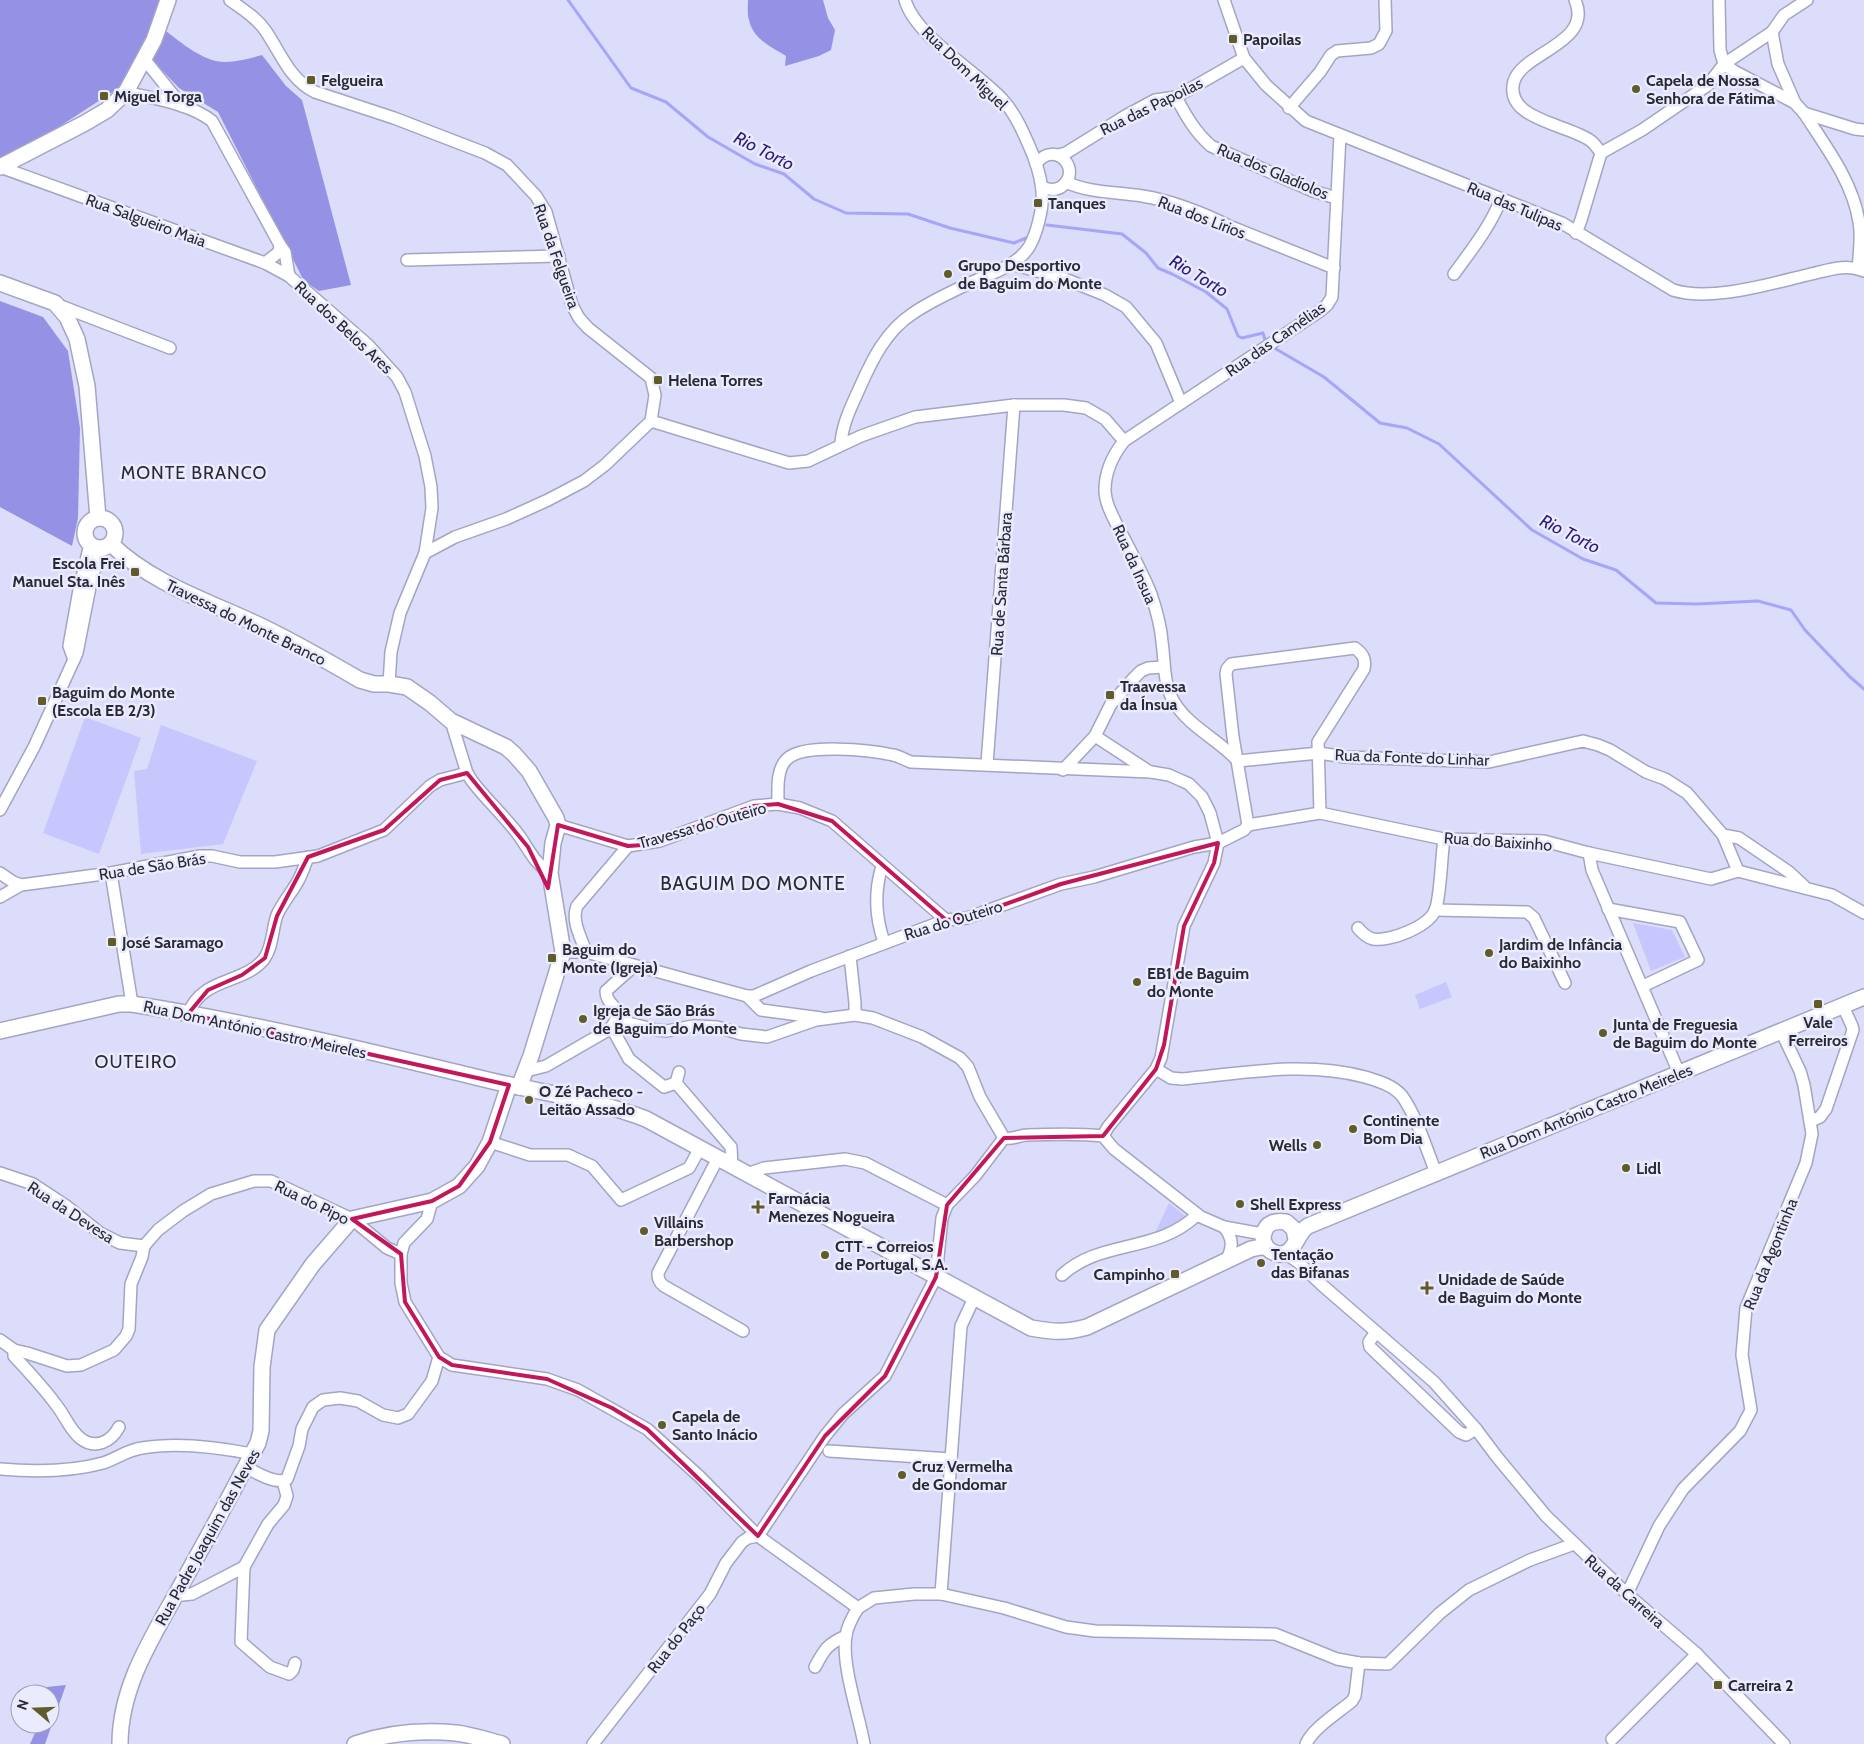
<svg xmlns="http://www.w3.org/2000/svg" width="1864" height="1744" font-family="Cabin,sans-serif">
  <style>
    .green { fill: #c7c7fe }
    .forest { fill: #9592e5 }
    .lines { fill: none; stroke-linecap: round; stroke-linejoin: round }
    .stream { stroke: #a7a5f9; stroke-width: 3 }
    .street-casing { stroke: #a4a5c2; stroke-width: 14 }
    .secondary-casing { stroke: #a4a5c2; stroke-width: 18 }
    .street { stroke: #fff; stroke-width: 11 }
    .secondary { stroke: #fff; stroke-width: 15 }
    .marked { fill: none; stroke: #c2185b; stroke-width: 4; stroke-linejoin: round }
    .poi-dot { fill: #605c29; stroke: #eaebfe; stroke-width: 2 }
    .labels { text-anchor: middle; stroke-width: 5; stroke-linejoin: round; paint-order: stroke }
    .poi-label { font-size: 16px; font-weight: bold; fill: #2a2a35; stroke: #eaebfe; text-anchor: start }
    .street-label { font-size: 16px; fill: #2a2a35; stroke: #eaebfe }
    .water-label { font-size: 18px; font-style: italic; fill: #301a7a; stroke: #eaebfe }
    .neighbourhood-label { font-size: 18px; letter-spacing: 1px; fill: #2a2a35; stroke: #eaebfe }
    .quarter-label { font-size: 19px; letter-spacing: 1px; fill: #2a2a35; stroke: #eaebfe }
  </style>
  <rect width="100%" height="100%" fill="#dcdcfb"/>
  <!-- green -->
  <g class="green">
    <path d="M85,717L141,738L99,854L43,833Z"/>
    <path d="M161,725L257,761L223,844L141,854L134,771L147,769Z"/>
    <path d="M1633,923L1672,930L1685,957L1651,971Z"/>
    <path d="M1446,982L1452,997L1420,1009L1415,995Z"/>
    <path d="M1169,1203L1189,1219L1154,1235Z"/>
  </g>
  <!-- forest -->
  <g class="forest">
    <path d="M0,0H161L159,26C176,38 195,56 216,61C230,64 248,59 262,55L286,86L302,100L351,285L319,291L304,281L218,112L179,88L159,67L138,61L125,84L0,165Z"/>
    <path d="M748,0H823L828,18L835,30L831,50L819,56L785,66L786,56C771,47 753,39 749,20C747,14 748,6 748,0Z"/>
    <path d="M0,301L43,317L68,351L80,428L78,518L72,546L0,507Z"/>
    <path d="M66,1685L45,1744H30L39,1724H50V1694H45L47,1687Z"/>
  </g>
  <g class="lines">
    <!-- stream -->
    <g class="stream">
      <path d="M568,0L631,88L666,102L708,137L755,164L784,174L814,199L846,213L908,214L950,228L1014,243L1026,238"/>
      <path d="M1047,225L1122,234L1146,253L1158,268L1172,274L1206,292L1227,309L1238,336L1242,338L1263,333L1265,340"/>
      <path d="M1276,349L1324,377L1380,423L1407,428L1439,444L1532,530L1583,559L1616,570L1656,603L1697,604L1758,601L1791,610L1805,630L1849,676L1864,689"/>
    </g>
    <!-- street casing -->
    <g class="street-casing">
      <g id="street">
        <path d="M230,0C242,9 256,17 265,30C281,53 289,79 315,92L394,118L485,153L507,165L536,196L546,212L572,305L579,318L588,328L651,378L655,395L651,421L605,465L584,481L548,500L506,519L455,537L425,553L400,613L391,652L389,684"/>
        <path d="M1224,0L1244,58L1266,85L1306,121L1562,223L1673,290C1711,302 1769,284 1807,275C1826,271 1845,263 1864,271"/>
        <path d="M1575,0C1594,43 1523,52 1514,81C1503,120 1569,124 1591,141C1595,144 1598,149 1601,153"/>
        <path d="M1719,0L1720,50L1724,64L1734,71L1795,103L1804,113L1855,129L1864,130"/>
        <path d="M1772,32L1778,64L1795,103"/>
        <path d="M145,60L182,106"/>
        <path d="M126,92C154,99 189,103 212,121L280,245L279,252L265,263"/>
        <path d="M1176,97C1186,116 1195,132 1211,146L1313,191L1336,198"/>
        <path d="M1289,108L1320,72L1331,55L1337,51L1371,48L1379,44L1386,31L1385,0"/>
        <path d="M1804,113C1826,147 1853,182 1859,222C1862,237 1859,254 1858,269"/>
        <path d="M1058,155L1066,153L1127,115L1155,100L1176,97L1244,58"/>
        <path d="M1036,164C1055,138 1084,171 1061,187C1055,191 1049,190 1042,187"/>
        <path d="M0,167L265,263L289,276L368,345L397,377L405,392L425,456L431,487L432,508L425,553"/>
        <path d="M1066,182C1089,193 1117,192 1142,196C1169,200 1204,213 1229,226L1334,268"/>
        <path d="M1576,233L1581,220L1601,153L1642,130L1708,85L1724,64L1772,32L1784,15L1807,0"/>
        <path d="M280,245L285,252L289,276"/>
        <path d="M407,260L559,256"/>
        <path d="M1011,264L1060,277L1105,295L1126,307L1156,343L1181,403"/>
        <path d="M1454,274C1472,249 1490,227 1501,199"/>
        <path d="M58,305L170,348"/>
        <path d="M651,421L789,463L808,461L861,436L915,417L1014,405H1064L1086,408L1105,419L1124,441"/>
        <path d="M841,444C842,424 852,405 860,387C872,360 886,331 912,314C929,302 949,293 968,284C989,274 1016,267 1029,247C1035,237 1039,222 1041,211C1045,192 1040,173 1033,155C1025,136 1016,114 1002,99C976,71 915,36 905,0"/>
        <path d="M74,660L69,646L79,590L90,544"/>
        <path d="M451,721L467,773L472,781C485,798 500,812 513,828C528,845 531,861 550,873"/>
        <path d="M1095,736L1150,772"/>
        <path d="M1238,761C1218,739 1189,727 1174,702C1163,684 1165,662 1162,642C1161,626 1156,609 1151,594C1142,572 1130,550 1119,529C1113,517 1105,503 1105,490C1105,471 1113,455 1124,441L1320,311L1327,305L1332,297L1340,135"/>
        <path d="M1238,761L1319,753L1345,757L1489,762L1583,741L1598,745L1610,750L1646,772L1665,779L1687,793L1723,835L1738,871"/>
        <path d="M987,764L1014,405"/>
        <path d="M1063,770L1095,736L1111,704L1134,678L1141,671L1148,668L1163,667"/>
        <path d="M778,804C778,790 776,769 787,759C804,743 870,750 893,755C899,756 905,760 911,762L1151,772L1169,775L1180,780L1189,784L1202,797L1210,813L1218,843L1214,863L1184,926L1161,1058L1156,1069L1108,1127L1103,1136"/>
        <path d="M0,810L34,747L77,653L91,582L101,548"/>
        <path d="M558,825L628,846L660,841L754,806L778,804L800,808L832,821L946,920"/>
        <path d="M1248,825L1233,737L1226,674L1227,669L1231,664L1355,648C1363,654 1366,659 1364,669L1318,742L1320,813"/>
        <path d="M1723,835L1739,838L1789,872L1804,886"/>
        <path d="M1589,853L1592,870L1679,1073"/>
        <path d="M882,866C874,892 875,916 884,942"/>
        <path d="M0,873L13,882L21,885L111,873L200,856H212L240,862H275L318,856L384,830L430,786L440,780L467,773"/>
        <path d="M111,873L132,1004"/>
        <path d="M0,897L21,885"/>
        <path d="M1608,909L1680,922L1698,960L1643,986"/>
        <path d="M1435,910L1527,912L1534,918L1565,983"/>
        <path d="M1358,928C1362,933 1366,937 1373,939C1390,942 1431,926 1436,908C1441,889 1441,860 1444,839"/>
        <path d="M563,952H586L747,996H754L811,971L946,920L967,918L1061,884L1094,877L1194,847L1218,843L1244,830L1248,825L1320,813L1444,839L1544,841L1589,853L1711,879L1738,871L1832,895L1864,913"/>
        <path d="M586,952C581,937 571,921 577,906L628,846"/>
        <path d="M850,956L855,1003V1015"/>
        <path d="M747,996L761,1010L821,1018"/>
        <path d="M188,1014C203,976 243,985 264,959C273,947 272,929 277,915C283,902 293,891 299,879C303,872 305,864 308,857"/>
        <path d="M617,1020L656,1030L667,1031L693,1026L717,1027L741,1034L767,1037L816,1020L855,1015L873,1018L922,1037L960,1058L968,1067L980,1097L1004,1138C1013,1140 1019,1135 1027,1135C1052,1134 1078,1133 1103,1136L1114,1149L1201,1217L1224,1227L1257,1233L1264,1232"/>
        <path d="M610,1029L613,1030L629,1059L664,1087L676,1083"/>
        <path d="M1156,1069L1171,1078L1182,1079C1243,1073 1305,1061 1365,1077C1378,1081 1393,1085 1402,1096C1416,1115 1427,1150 1436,1173"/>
        <path d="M526,1071L546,1066L610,1029C628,1005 606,1009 606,991L634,966"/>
        <path d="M679,1072L676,1083L731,1147L732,1166"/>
        <path d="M1811,1121L1820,1117L1826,1109L1853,1030L1852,1026L1843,1006"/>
        <path d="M490,1142L530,1155H568L592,1166L621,1200L689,1168L700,1148"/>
        <path d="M718,1158L658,1273C658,1279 659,1282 664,1286L743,1331"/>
        <path d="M0,1173L33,1184L65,1205L100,1233L120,1243L144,1246"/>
        <path d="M747,1174L764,1168L845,1159L865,1163L947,1205"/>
        <path d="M432,1201L427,1219L404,1243L401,1254V1283L405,1302L439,1357L452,1365L547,1379L578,1390L647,1429L700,1477L758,1536L858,1608L874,1598L914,1594H941L1004,1608L1066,1627L1095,1631L1275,1634L1337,1659L1359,1663L1388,1664L1440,1613L1469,1590L1530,1560L1574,1544"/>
        <path d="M1224,1227C1234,1239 1233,1249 1225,1262"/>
        <path d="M144,1246L158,1230L183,1211L211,1194L254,1181H271L352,1219L387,1248L401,1254"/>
        <path d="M1280,1254L1289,1256L1298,1262L1322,1285L1434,1382L1476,1429L1497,1457L1546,1516L1627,1594L1697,1654L1784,1744"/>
        <path d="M1062,1275C1101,1239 1156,1254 1197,1215"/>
        <path d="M1376,1332L1369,1342L1370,1347L1459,1432L1466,1435L1476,1429"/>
        <path d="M0,1340L14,1350L27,1353L67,1366L81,1365L114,1350L126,1336L129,1329L131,1284L142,1257L144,1246"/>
        <path d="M14,1350V1356C29,1372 44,1388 57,1406C65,1416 70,1430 80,1438C95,1450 111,1442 119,1427"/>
        <path d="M829,1451L951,1459"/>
        <path d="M246,1467C256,1473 276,1485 287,1479L299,1446L302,1429L313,1407L323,1400L340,1398L358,1401L383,1415L398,1418L408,1414L432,1381L439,1357"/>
        <path d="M0,1469C34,1472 70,1472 103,1463C116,1459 127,1450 142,1448C177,1442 217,1447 252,1454"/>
        <path d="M244,1567L241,1642L270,1667L289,1674L293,1670L295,1663"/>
        <path d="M177,1594L182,1595L192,1594L244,1567L268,1524L284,1505L287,1496L283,1481"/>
        <path d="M941,1594L961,1326L974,1298"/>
        <path d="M1627,1594L1659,1526L1683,1489L1740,1431L1751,1410L1742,1355L1746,1308L1806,1163L1812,1134L1804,1085L1800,1071L1781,1031"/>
        <path d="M858,1608C853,1616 847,1626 846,1636C841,1664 859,1715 864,1744"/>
        <path d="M815,1667C824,1650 827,1644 846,1636"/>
        <path d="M1612,1739L1697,1654"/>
        <path d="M593,1744L710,1594L726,1563L742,1542L748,1538L758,1536L825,1436L843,1414L885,1376L936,1277L942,1218L947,1205L975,1176L1004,1138"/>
        <path d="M1306,1744C1313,1728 1338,1713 1352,1701L1355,1696L1359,1663"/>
      </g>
    </g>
    <!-- secondary casing -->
    <g class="secondary-casing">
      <g id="secondary">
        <path d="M0,167L85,123L107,110L126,92L154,40L168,0"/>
        <path d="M0,283L55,303L67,317L77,339L87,386L98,518"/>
        <circle cx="100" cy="533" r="15"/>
        <path d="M111,544C153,585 214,603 265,628C298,644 329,662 360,680L374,684H389L407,687L430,703L451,721L506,747L514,754L529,771L556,818L558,825L553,843L550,873L563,952L531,1056L519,1087"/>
        <path d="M0,1031L119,1004H132C253,1023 373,1052 492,1081C544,1093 597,1100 646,1119L1031,1328C1053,1332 1065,1333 1087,1327L1251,1249L1261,1247H1266"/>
        <path d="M1296,1240L1294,1229L1286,1222C1276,1220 1266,1223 1264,1233C1262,1238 1264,1244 1267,1248C1270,1251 1274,1253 1278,1254C1295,1256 1296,1233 1308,1226L1864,997"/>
        <path d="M120,1744C120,1683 156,1632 184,1580C209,1535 234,1489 258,1443L261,1431L262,1367L267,1330L313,1264L352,1219L432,1201L459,1186L477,1166L490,1142L509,1085"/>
        <path d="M355,1744C387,1733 423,1730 456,1733C472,1735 487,1740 502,1744"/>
      </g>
    </g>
    <!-- street -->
    <use href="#street" class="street"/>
    <!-- secondary -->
    <use href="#secondary" class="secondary"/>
  </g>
  <!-- marked area -->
  <path class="marked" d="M467,773L528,847L548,888L558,825L628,846L643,845L754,806L778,804L832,821L946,920L967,918L1061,884L1218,843L1214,863L1184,926L1164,1045L1156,1069L1103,1136L1004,1138L947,1205L936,1277L885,1376L825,1436L758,1536L647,1429L612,1408L547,1379L452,1365L439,1357L405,1302L401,1254L352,1219L432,1201L459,1186L490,1142L509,1085L188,1014L208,990L242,975L265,958L277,916L308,857L384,830L440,780Z"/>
  <!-- markers -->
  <g class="poi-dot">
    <rect x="1228" y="34" width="10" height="10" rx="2.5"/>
    <rect x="306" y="75" width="10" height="10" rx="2.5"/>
    <circle cx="1636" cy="89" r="5"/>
    <rect x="99" y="91" width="10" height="10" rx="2.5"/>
    <rect x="1033" y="198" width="10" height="10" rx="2.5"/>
    <circle cx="948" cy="274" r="5"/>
    <rect x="653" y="375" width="10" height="10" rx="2.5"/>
    <rect x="130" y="567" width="10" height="10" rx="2.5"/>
    <rect x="1105" y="690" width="10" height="10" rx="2.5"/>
    <rect x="37" y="696" width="10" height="10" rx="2.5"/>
    <rect x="107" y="937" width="10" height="10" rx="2.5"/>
    <circle cx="1489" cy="953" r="5"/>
    <rect x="547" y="953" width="10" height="10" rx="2.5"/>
    <circle cx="1137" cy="982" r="5"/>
    <rect x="1813" y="999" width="10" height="10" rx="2.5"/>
    <circle cx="583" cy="1019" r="5"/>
    <circle cx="1603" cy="1033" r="5"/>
    <circle cx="529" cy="1100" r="5"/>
    <circle cx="1353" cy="1129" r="5"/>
    <circle cx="1317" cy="1145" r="5"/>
    <circle cx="1626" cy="1168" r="5"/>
    <circle cx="1240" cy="1204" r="5"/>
    <path d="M755.5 1199.5h5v5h5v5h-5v5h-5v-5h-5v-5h5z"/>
    <circle cx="644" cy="1231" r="5"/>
    <circle cx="825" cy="1255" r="5"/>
    <circle cx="1261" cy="1263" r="5"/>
    <rect x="1170" y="1269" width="10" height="10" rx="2.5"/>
    <path d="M1424.5 1280.5h5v5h5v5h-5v5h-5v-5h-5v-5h5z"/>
    <circle cx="662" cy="1425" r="5"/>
    <circle cx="902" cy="1475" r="5"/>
    <rect x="1713" y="1680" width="10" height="10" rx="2.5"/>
  </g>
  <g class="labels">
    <!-- poi labels -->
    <g class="poi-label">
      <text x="1243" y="45">Papoilas</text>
      <text x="321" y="86">Felgueira</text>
      <text x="1646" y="86">Capela de Nossa<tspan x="1646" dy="18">Senhora de Fátima</tspan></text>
      <text x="114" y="102">Miguel Torga</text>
      <text x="1048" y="209">Tanques</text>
      <text x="958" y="271">Grupo Desportivo<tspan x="958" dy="18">de Baguim do Monte</tspan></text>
      <text x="668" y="386">Helena Torres</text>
      <text x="125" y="569" text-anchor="end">Escola Frei<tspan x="125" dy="18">Manuel Sta. Inês</tspan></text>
      <text x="1120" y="692">Traavessa<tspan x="1120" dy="18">da Ínsua</tspan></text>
      <text x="52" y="698">Baguim do Monte<tspan x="52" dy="18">(Escola EB 2/3)</tspan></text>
      <text x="122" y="948">José Saramago</text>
      <text x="1499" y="950">Jardim de Infância<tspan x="1499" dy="18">do Baixinho</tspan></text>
      <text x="562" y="955">Baguim do<tspan x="562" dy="18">Monte (Igreja)</tspan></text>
      <text x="1147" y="979">EB1 de Baguim<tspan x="1147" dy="18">do Monte</tspan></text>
      <text x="593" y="1016">Igreja de São Brás<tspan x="593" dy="18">de Baguim do Monte</tspan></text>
      <text x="1818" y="1028" text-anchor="middle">Vale<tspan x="1818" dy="18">Ferreiros</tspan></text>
      <text x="1613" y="1030">Junta de Freguesia<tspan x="1613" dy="18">de Baguim do Monte</tspan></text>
      <text x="539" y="1097">O Zé Pacheco -<tspan x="539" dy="18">Leitão Assado</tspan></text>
      <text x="1363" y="1126">Continente<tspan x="1363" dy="18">Bom Dia</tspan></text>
      <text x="1307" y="1151" text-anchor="end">Wells</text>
      <text x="1636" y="1174">Lidl</text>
      <text x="768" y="1204">Farmácia<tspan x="768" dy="18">Menezes Nogueira</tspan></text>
      <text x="1250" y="1210">Shell Express</text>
      <text x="654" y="1228">Villains<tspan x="654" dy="18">Barbershop</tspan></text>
      <text x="835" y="1252">CTT - Correios<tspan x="835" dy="18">de Portugal, S.A.</tspan></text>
      <text x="1271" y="1260">Tentação<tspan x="1271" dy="18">das Bifanas</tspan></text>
      <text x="1165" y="1280" text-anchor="end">Campinho</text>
      <text x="1438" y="1285">Unidade de Saúde<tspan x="1438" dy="18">de Baguim do Monte</tspan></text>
      <text x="672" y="1422">Capela de<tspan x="672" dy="18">Santo Inácio</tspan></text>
      <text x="912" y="1472">Cruz Vermelha<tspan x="912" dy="18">de Gondomar</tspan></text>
      <text x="1728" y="1691">Carreira 2</text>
    </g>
    <!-- street labels -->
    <g class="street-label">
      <text transform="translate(965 68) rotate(44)" y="6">Rua Dom Miguel</text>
      <text transform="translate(1151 106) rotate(-26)" y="6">Rua das Papoilas</text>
      <text transform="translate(1273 171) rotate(23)" y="6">Rua dos Gladíolos</text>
      <text transform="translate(1515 206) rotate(23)" y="6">Rua das Tulipas</text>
      <text transform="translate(1202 217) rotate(21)" y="6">Rua dos Lírios</text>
      <text transform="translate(146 220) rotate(20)" y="6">Rua Salgueiro Maia</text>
      <text transform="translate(557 256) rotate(71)" y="6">Rua da Felgueira</text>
      <text transform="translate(344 327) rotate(43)" y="6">Rua dos Belos Ares</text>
      <text transform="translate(1275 339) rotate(-35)" y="6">Rua das Camélias</text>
      <text transform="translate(1135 564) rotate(66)" y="6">Rua da Insua</text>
      <text transform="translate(1001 584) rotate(-86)" y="6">Rua de Santa Bárbara</text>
      <text transform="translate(246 622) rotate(26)" y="6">Travessa do Monte Branco</text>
      <text transform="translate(1412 757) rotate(2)" y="6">Rua da Fonte do Linhar</text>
      <text transform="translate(702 825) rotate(-16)" y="6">Travessa do Outeiro</text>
      <text transform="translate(1498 841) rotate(4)" y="6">Rua do Baixinho</text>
      <text transform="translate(152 866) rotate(-9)" y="6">Rua de São Brás</text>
      <text transform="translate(953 920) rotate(-17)" y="6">Rua do Outeiro</text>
      <text transform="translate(255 1029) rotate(12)" y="6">Rua Dom António Castro Meireles</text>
      <text transform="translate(1586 1111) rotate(-22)" y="6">Rua Dom António Castro Meireles</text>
      <text transform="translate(312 1202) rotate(26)" y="6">Rua do Pipo</text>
      <text transform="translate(71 1212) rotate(33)" y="6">Rua da Devesa</text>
      <text transform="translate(1770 1254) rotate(-68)" y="6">Rua da Agontinha</text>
      <text transform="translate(207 1537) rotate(-61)" y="6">Rua Padre Joaquim das Neves</text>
      <text transform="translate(1625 1591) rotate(42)" y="6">Rua da Carreira</text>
      <text transform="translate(676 1638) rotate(-52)" y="6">Rua do Paço</text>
    </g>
    <!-- water labels -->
    <g class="water-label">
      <text transform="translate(764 151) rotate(27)" y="6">Rio Torto</text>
      <text transform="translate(1199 276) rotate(31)" y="6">Rio Torto</text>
      <text transform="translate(1570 534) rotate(27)" y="6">Rio Torto</text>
    </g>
    <!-- neighbourhood labels -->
    <g class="neighbourhood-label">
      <text x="194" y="479">MONTE BRANCO</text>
      <text x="136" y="1068">OUTEIRO</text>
    </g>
    <!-- quarter labels -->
    <g class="quarter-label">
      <text x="753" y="890">BAGUIM DO MONTE</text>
    </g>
  </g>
  <!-- north arrow -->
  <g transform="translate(35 1709) rotate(289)"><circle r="24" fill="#eaebfe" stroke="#9d9eae"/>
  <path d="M0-4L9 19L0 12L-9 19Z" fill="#605c29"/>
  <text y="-8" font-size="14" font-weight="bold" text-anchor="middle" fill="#2a2a35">N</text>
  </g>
</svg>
